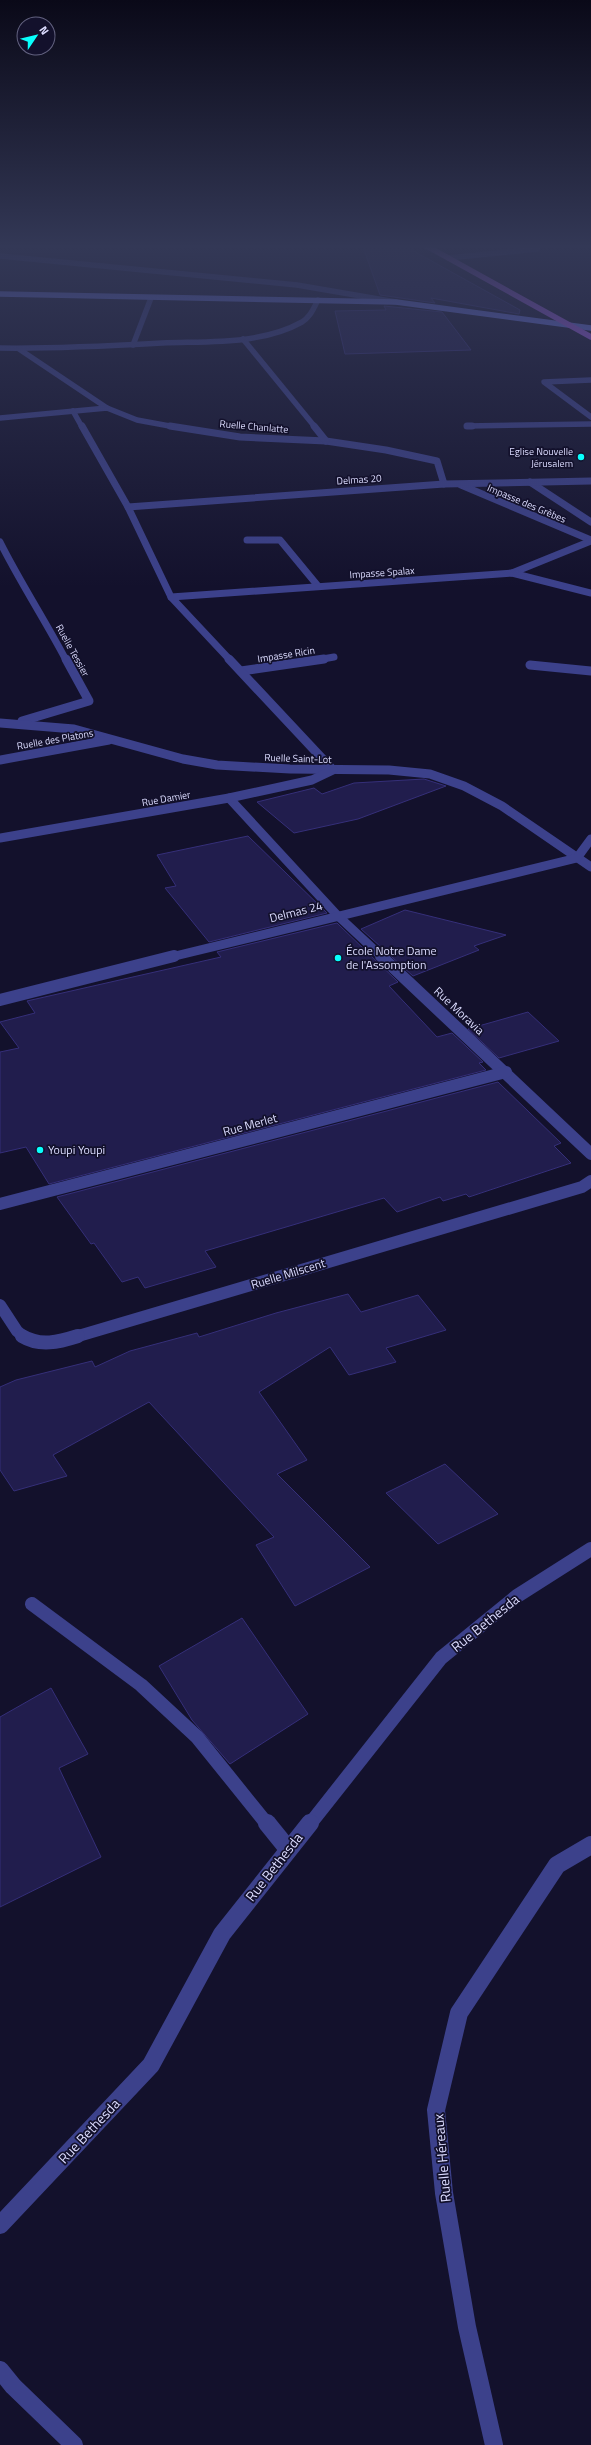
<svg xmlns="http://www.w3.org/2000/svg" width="591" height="2445" font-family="'Titillium Web',sans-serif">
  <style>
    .building { fill: #211d4d; stroke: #352f79 }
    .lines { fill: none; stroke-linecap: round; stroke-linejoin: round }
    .lane-far3 { stroke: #3c418b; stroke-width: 5.5 }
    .lane-far2 { stroke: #3c418b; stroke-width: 7 }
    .lane-far1 { stroke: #3c418b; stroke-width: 14 }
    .lane { stroke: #3c418b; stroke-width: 18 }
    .street-far5 { stroke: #3c418b; stroke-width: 5.5 }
    .street-far4 { stroke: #3c418b; stroke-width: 7 }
    .street-far3 { stroke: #3c418b; stroke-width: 9 }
    .street-far2 { stroke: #3c418b; stroke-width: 12 }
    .street-far1 { stroke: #3c418b; stroke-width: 14 }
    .street { stroke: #3c418b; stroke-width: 18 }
    .secondary { stroke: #737fff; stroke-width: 5.5 }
    .primary { stroke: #b363ff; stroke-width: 5.5 }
    .poi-dot { fill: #08fffd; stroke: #13112c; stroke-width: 1.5 }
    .labels { text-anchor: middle; stroke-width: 3.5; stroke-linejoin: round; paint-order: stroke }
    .far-street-label { font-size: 10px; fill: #dcdcff; stroke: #13112c }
    .far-poi-label { font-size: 10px; fill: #dcdcff; stroke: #13112c; text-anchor: end }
    .street-label { font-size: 12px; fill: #dcdcff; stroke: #13112c }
    .poi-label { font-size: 12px; fill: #dcdcff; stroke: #13112c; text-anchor: start }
    .near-street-label { font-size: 14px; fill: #dcdcff; stroke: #13112c }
  </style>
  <rect width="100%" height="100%" fill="#13112c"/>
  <!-- building -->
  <g class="building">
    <path d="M362,244H401L520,310L519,314L431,298L435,303L380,295Z"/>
    <path d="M384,306L442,312L471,350L345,354L335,311L386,310Z"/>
    <path d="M424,779L446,786L358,819L294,833L257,802L314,788L322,794L354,783Z"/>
    <path d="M248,836L327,913L209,942L165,888L176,886L157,855Z"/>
    <path d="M405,910L506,935L474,946L479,950L413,976L361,929Z"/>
    <path d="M337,923L398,982L389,986L437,1037L452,1033L483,1062L479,1063L486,1070L49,1184L26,1147L0,1153V1052L19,1048L0,1022L35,1013L27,1001L221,957L217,952Z"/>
    <path d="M528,1012L559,1041L499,1058L468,1029Z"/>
    <path d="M498,1082L561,1143L554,1146L571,1163L469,1197L466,1194L443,1201L440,1197L397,1212L384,1198L205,1251L216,1267L145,1288L138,1277L122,1282L94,1243L91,1244L57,1197Z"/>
    <path d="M348,1294L361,1312L418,1295L446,1330L386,1348L396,1362L349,1375L330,1347L259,1392L307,1460L277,1474L370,1567L295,1606L256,1545L274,1537L149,1402L53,1455L67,1476L14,1491L0,1470V1387L16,1380L92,1361L95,1367L130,1351L197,1333L199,1337L276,1313Z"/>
    <path d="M445,1464L498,1514L438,1544L386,1493Z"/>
    <path d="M242,1618L308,1714L230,1764L192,1720L159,1666Z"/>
    <path d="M51,1688L88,1754L59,1768L101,1857L0,1907V1717Z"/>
  </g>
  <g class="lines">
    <!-- lane-far3 -->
    <g class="lane-far3">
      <path d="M426,246L441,244"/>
      <path d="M448,258L538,249L530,244"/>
      <path d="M133,345L151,298"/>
    </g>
    <!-- lane-far2 -->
    <path class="lane-far2" d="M247,540H280L318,586"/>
    <!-- lane-far1 -->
    <path class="lane-far1" d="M32,1604L141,1685L197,1737L267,1824"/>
    <!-- lane -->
    <path class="lane" d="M267,1823L288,1849"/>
    <!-- street-far5 -->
    <g class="street-far5">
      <path d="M0,256L297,285L396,302"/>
      <path d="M243,339L315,427"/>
      <path d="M0,348C54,349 108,346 162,343C207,341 261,345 302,322C311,316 313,309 318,300"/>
      <path d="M19,349L107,408"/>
      <path d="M591,380L544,382L591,417"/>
      <path d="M73,411L82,427"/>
      <path d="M0,418L107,408L137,420L175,427"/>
      <path d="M467,426L591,424"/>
    </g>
    <!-- street-far4 -->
    <g class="street-far4">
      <path d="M82,426L128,507L171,597L230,660"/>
      <path d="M170,426L240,437L326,441L386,450L437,461L444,484"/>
      <path d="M314,426L326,441"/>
      <path d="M467,426H472"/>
      <path d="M530,482L591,522"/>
      <path d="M461,485L591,540"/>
      <path d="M128,507L444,484L591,481"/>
      <path d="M0,542C20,582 45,620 66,660"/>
      <path d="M512,573L591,541"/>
      <path d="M171,597L512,573L591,593"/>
      <path d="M317,660L334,657"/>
    </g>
    <!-- street-far3 -->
    <g class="street-far3">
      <path d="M530,665L591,671"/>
      <path d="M241,671L324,659"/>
      <path d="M22,721L89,701L66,659"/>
      <path d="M0,723L74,729L183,759L217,765L290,769L389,770L430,774L464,786L502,806L591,867"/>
      <path d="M0,760L109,740"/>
      <path d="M229,798L337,915L382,957"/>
      <path d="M0,838L229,798L312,780L333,770L229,659"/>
      <path d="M171,957L577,858L591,839"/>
    </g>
    <!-- street-far2 -->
    <g class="street-far2">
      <path d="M381,956L591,1154"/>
      <path d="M0,1000L174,956"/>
      <path d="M0,1204L506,1072"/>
      <path d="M0,1305L17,1331L24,1337"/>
      <path d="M75,1337L582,1187L591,1181"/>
    </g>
    <!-- street-far1 -->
    <g class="street-far1">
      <path d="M22,1336C40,1347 59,1342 78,1336"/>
      <path d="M310,1824L441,1658L517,1596L591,1549"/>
    </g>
    <!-- street -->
    <g class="street">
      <path d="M0,2225L151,2065L222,1934L310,1823"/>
      <path d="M0,2370L13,2386L74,2445"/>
      <path d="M494,2445L467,2327L444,2193L436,2110L459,2013L557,1865L591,1845"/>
    </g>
    <!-- secondary -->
    <path class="secondary" d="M0,294L396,302L591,328"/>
    <!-- primary -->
    <path class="primary" d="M423,244L591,337"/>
  </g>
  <!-- sky -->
  <linearGradient id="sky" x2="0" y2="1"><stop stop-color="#0a0918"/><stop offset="0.42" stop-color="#333856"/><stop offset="1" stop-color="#333856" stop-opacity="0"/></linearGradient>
  <rect width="591" height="587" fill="url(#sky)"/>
  <!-- markers -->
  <g class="poi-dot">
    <circle cx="581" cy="457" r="4"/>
    <circle cx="338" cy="958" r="4"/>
    <circle cx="40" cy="1150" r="4"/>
  </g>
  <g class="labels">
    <!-- far-street labels -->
    <g class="far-street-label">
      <text transform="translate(254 426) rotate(5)" y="4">Ruelle Chanlatte</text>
      <text transform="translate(359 479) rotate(-4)" y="4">Delmas 20</text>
      <text transform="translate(527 503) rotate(23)" y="4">Impasse des Grèbes</text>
      <text transform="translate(382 572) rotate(-4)" y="4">Impasse Spalax</text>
      <text transform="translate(73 650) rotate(61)" y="4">Ruelle Tessier</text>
      <text transform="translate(286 654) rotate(-9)" y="4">Impasse Ricin</text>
      <text transform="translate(55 739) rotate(-10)" y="4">Ruelle des Platons</text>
      <text transform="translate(298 758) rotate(2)" y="4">Ruelle Saint-Lot</text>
      <text transform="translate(166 798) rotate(-10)" y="4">Rue Damier</text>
    </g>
    <!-- far-poi labels -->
    <g class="far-poi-label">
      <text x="573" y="455">Eglise Nouvelle<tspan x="573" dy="12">Jérusalem</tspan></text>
    </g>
    <!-- street labels -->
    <g class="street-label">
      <text transform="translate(296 912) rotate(-14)" y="4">Delmas 24</text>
      <text transform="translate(459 1011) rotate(43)" y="4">Rue Moravia</text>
      <text transform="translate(250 1125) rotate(-15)" y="4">Rue Merlet</text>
      <text transform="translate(288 1274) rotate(-17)" y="4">Ruelle Milscent</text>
    </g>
    <!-- poi labels -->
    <g class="poi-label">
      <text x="346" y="955">École Notre Dame<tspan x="346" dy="14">de l'Assomption</tspan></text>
      <text x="48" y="1154">Youpi Youpi</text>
    </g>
    <!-- near-street labels -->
    <g class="near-street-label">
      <text transform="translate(485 1623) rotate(-39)" y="5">Rue Bethesda</text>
      <text transform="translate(274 1867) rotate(-52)" y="5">Rue Bethesda</text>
      <text transform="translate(89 2131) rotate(-47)" y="5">Rue Bethesda</text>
      <text transform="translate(442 2158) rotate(-95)" y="5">Ruelle Héreaux</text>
    </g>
  </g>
  <!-- north arrow -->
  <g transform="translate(36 36) rotate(55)"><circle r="19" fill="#13112c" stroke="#636280"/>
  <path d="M0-3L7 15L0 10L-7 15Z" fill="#08fffd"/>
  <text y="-6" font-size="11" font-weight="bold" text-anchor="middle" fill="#dcdcff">N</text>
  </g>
</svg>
